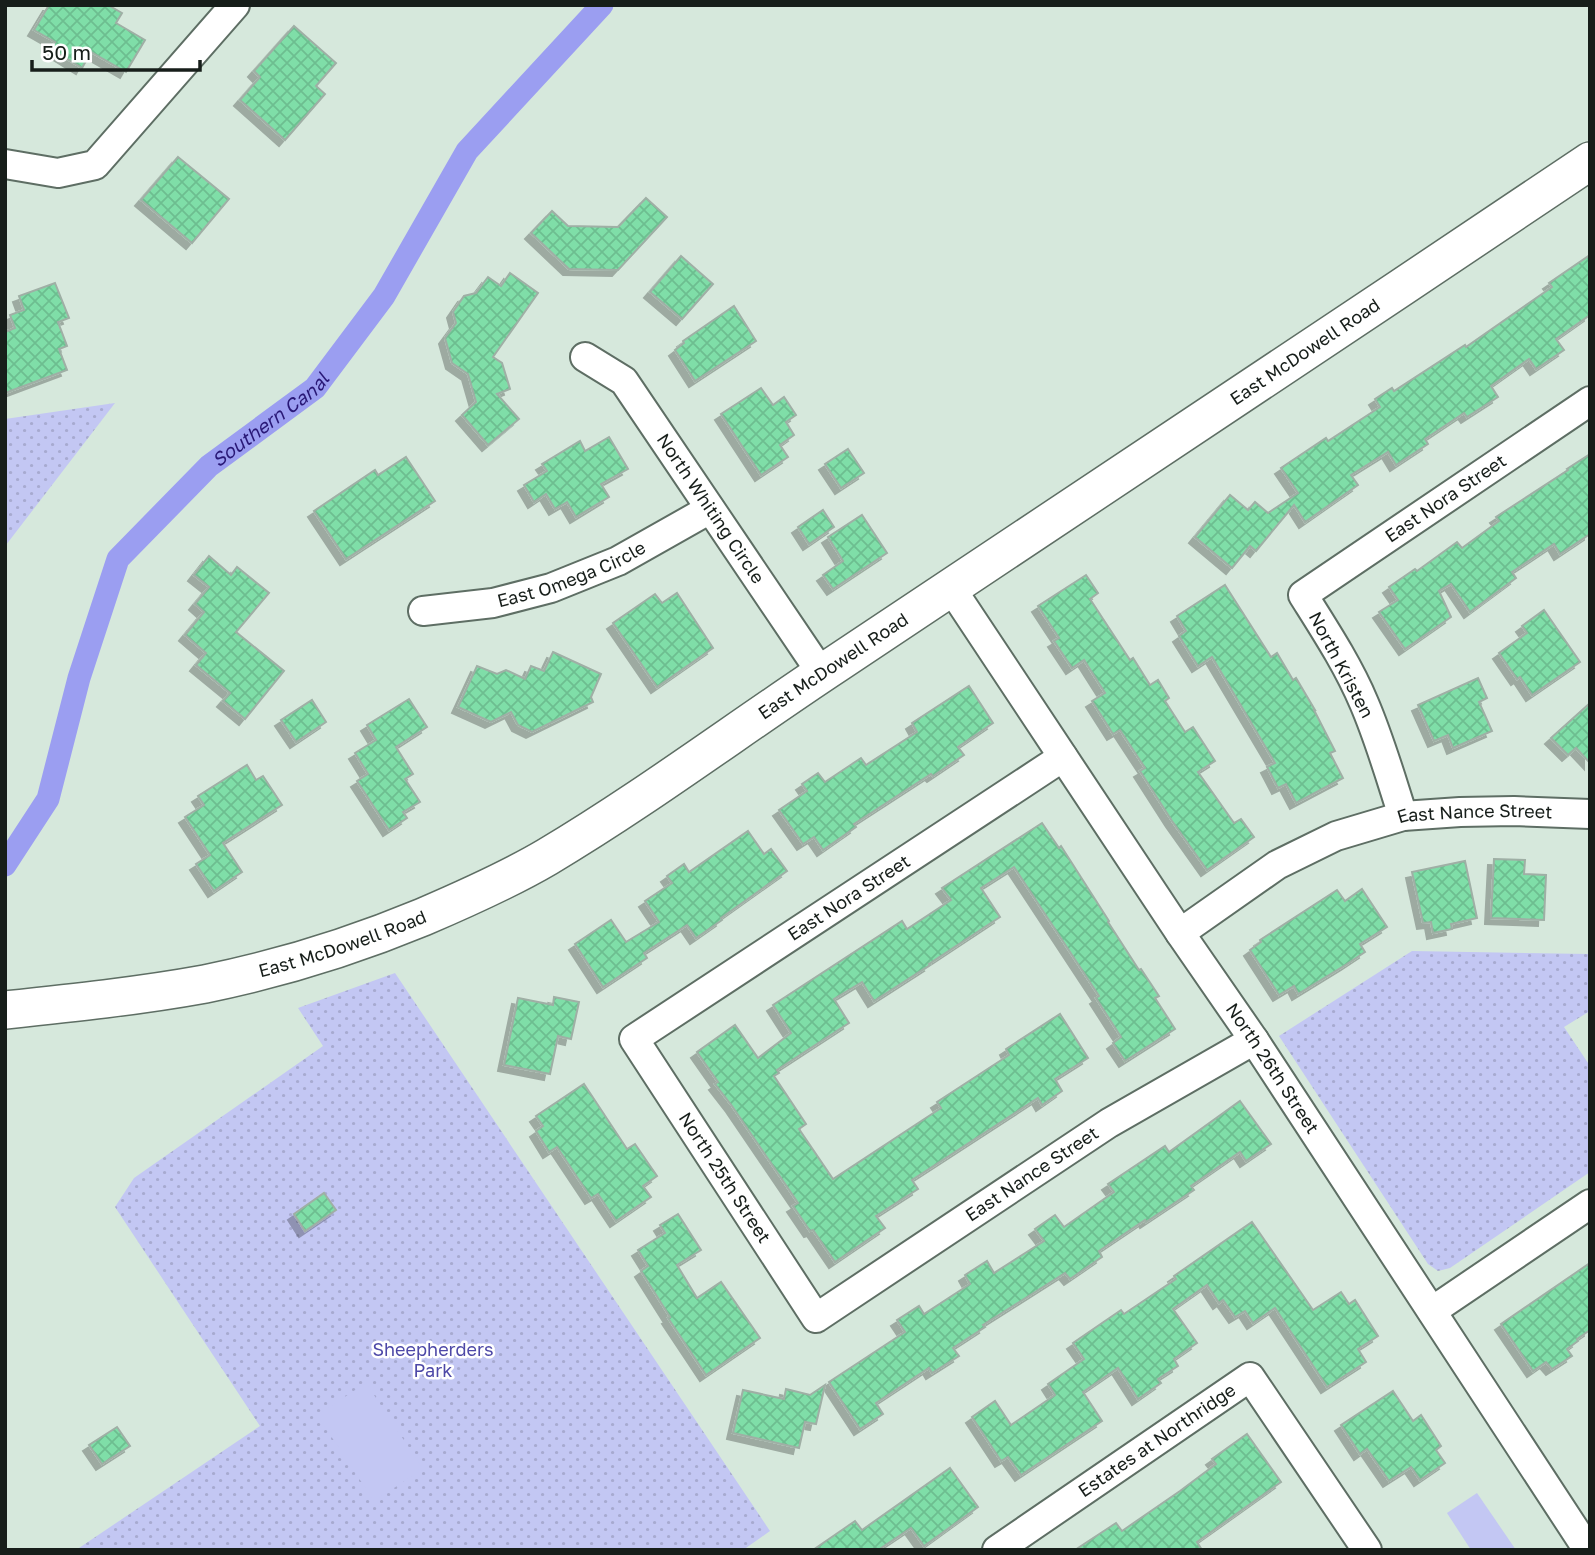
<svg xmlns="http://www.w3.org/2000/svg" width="1595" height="1555" font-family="'Golos Text',sans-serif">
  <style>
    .green { fill: url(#green-dots) }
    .pitch { fill: #c3c7f3 }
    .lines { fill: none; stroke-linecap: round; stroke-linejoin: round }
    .canal { stroke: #9b9ef1; stroke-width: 23 }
    .building { fill: url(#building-cross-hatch); stroke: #9fafa5; stroke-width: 2; filter: url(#shadow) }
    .minor-casing { stroke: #5e6e64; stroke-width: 32 }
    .major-casing { stroke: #5e6e64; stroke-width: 40 }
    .minor { stroke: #fff; stroke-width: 28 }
    .major { stroke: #fff; stroke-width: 37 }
    .labels { text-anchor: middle; stroke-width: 5; stroke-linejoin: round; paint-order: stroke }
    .street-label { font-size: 18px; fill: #171e1a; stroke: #fff }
    .park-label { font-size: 18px; fill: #4d48a7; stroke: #fff }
    .water-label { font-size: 19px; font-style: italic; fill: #291876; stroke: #fff }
  </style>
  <defs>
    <pattern id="green-dots" width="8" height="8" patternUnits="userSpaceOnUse" patternTransform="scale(1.75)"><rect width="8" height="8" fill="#c3c7f3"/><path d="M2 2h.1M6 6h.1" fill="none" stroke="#a7aad0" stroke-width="1.8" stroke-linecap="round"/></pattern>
    <pattern id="building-cross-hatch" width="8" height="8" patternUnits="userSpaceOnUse" patternTransform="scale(1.75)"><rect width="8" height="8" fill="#7fdea8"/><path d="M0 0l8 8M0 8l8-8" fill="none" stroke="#6dbe90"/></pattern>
    <filter id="shadow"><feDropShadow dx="-6" dy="6" stdDeviation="0" flood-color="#0004"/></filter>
  </defs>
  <rect width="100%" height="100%" fill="#d6e8dc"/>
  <!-- green -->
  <g class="green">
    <path d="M115,403L6,545L5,546V419Z"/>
    <path d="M1412,951L1590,954V1011L1564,1027L1590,1066V1172L1450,1268L1438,1271L1428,1264L1279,1036Z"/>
    <path d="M395,973L770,1531L743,1550H76L260,1426L115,1207L134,1178L323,1046L298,1008Z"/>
  </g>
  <!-- pitch -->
  <g class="pitch">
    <path d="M366,1383L423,1469L374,1501L317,1415Z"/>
    <path d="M1477,1493L1516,1550H1471L1447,1513Z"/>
  </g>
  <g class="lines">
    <!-- canal -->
    <path class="canal" id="s1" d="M5,865L48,799L79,678L118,559L209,466L315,388L384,296L467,151L602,5"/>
  </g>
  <!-- building -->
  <g class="building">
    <path d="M49,5H108L122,13L116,23L145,40L126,72L91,52L82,68L51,49L55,42L34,30Z"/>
    <path d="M294,26L336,63L316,86L325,94L285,140L240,100L260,77L254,71Z"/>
    <path d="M178,157L229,199L192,243L141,200Z"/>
    <path d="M646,198L667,217L618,270L569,269L531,233L552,211L568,226L618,227Z"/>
    <path d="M1590,255V315L1556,339L1564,350L1536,369L1529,359L1491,386L1498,397L1467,417L1464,413L1425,439L1428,444L1396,465L1388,452L1351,475L1358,485L1305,522L1294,505L1256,551L1250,546L1232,568L1195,537L1230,495L1248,510L1255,502L1268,513L1298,493L1281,468L1326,438L1328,441L1380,407L1375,399L1392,388L1394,391L1465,345L1466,347L1552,287L1549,283Z"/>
    <path d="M681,256L713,284L682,319L650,292Z"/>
    <path d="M510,273L538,293L493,357L502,363L510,389L497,394L519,419L488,445L462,415L476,402L468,374L452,363L445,338L456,323L453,312L464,296L476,293L488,277L501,286Z"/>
    <path d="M55,283L69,318L58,322L67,346L59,349L67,370L5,393V332L15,328L10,315L24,310L19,296Z"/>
    <path d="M734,306L756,341L695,381L675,350L684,343L683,341Z"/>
    <path d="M761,388L773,405L784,397L796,415L786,422L794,435L780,445L788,457L761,475L721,414Z"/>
    <path d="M609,437L628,469L601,484L609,497L576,517L567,502L555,509L546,494L534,502L524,485L547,471L542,464L580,441L585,451Z"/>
    <path d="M848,449L864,473L841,488L825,464Z"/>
    <path d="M1590,454V534L1560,554L1554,544L1512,572L1516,578L1470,612L1451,584L1439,591L1451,617L1405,649L1379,612L1398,600L1389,587L1415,569L1417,571L1457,542L1462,548L1499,521L1496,517L1568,470L1567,469Z"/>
    <path d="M406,457L435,501L346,559L314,511L375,470L378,475Z"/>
    <path d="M823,510L834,527L809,544L798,527Z"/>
    <path d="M862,515L887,553L833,589L823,575L843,561L828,537Z"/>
    <path d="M209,556L231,575L237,567L269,593L236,632L284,671L245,719L223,701L230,693L196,665L206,653L185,635L204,612L195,604L209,587L194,575Z"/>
    <path d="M1086,575L1098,593L1090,599L1130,660L1133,658L1150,685L1158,680L1169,698L1165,701L1185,732L1193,727L1215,761L1198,772L1234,823L1241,819L1254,837L1207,870L1172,821L1140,771L1145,768L1120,730L1113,734L1092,701L1105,693L1084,660L1072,668L1054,641L1059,638L1038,606Z"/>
    <path d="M1225,585L1271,657L1277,653L1293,680L1296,678L1315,710H1314L1335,751L1330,753L1343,778L1296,803L1286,784L1278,788L1267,767L1275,763L1212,657L1198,666L1179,636L1186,631L1177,616Z"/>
    <path d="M677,593L713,648L657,687L613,623L655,594L662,603Z"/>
    <path d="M1544,610L1580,662L1532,695L1520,677L1517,679L1499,653L1527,633L1522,626Z"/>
    <path d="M553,652L601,674L591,697L593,702L532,732L518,725L511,712L491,722L458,707L477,666L497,674L506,670L525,679L531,666L544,671Z"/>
    <path d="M1478,678L1487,698L1479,702L1492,731L1453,748L1448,735L1434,741L1418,705Z"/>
    <path d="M969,686L993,723L958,747L964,755L933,776L931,774L854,824L856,827L823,850L814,837L803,844L779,810L807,791L802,784L818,773L825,782L861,758L866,765L917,732L912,723Z"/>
    <path d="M409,699L427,727L396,747L413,774L405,779L420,802L403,812L407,818L389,830L357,781L368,774L355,753L376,740L367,725Z"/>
    <path d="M312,700L326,722L296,742L281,720Z"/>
    <path d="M1590,703V763L1576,748L1568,755L1551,738Z"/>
    <path d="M247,765L256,780L263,776L282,805L223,843L242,872L214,891L196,864L210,855L185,817L204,805L198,796Z"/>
    <path d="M1042,823L1059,848L1061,846L1109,921L1108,922L1139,970L1141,969L1159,996L1155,998L1175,1029L1125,1061L1113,1043L1121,1037L1096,998L1099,996L1014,867L981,888L1000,917L929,964L930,965L874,1001L862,982L834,999L849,1023L777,1070L779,1073L774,1076L806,1124L799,1129L833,1179L941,1108L937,1102L1009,1055L1006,1049L1060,1014L1088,1058L1055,1079L1062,1091L1042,1105L1038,1098L912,1180L918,1189L876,1216L885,1228L835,1262L813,1230L810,1231L793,1206L798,1203L732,1106L715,1084L718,1082L697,1052L735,1025L758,1058L791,1033L773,1005L902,921L907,929L951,900L942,888Z"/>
    <path d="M748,831L764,854L771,849L787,871L721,918L722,920L696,938L687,925L644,953L647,958L603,987L575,944L611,920L626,942L659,922L645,901L672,883L667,876L684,864L689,872Z"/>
    <path d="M1494,859L1525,860L1524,874L1546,875L1544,920L1491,918Z"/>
    <path d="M1465,861L1477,918L1451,924L1452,929L1433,933L1431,922L1423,923L1412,872Z"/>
    <path d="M1362,889L1387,927L1360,944L1365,952L1347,964L1298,994L1294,986L1279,995L1250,950L1261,942L1260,940L1337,890L1345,901Z"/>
    <path d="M554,997L579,1002L571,1039L558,1036L550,1074L504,1065L518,998L553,1005Z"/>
    <path d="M584,1084L627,1149L635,1144L657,1176L643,1186L651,1197L616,1221L598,1194L591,1198L557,1147L549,1152L536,1131L543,1126L536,1116Z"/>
    <path d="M1240,1101L1271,1144L1246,1161L1240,1152L1191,1186L1194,1190L1146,1222L1145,1220L1099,1251L1102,1257L1070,1279L1065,1273L983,1325L985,1327L953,1348L959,1356L932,1373L929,1368L876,1403L883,1414L860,1429L829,1382L905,1332L897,1320L919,1306L924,1314L970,1284L965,1275L987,1261L994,1273L1044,1241L1035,1229L1055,1215L1064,1227L1114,1192L1108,1184L1165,1146L1169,1152Z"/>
    <path d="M324,1193L336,1210L305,1231L294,1214Z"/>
    <path d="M678,1214L701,1250L677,1265L697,1298L721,1282L760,1338L706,1375L668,1318L670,1317L641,1271L648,1266L638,1250L665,1233L660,1225Z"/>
    <path d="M1252,1222L1313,1310L1341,1292L1349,1304L1355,1300L1378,1336L1358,1349L1366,1362L1327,1387L1275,1308L1253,1323L1245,1311L1235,1317L1223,1300L1219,1303L1207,1285L1173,1309L1197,1343L1174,1359L1178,1366L1158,1379L1161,1383L1138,1399L1118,1368L1083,1392L1102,1421L1021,1475L1008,1457L1001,1461L972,1417L995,1401L1011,1425L1055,1395L1048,1384L1084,1359L1073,1343L1121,1310L1124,1314L1176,1279L1174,1276Z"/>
    <path d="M1590,1263V1330L1577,1339L1578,1341L1567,1349L1572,1356L1552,1369L1546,1362L1533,1371L1501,1324Z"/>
    <path d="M825,1385L816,1424L805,1422L799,1448L733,1433L743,1390L784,1399L786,1389L810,1395Z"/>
    <path d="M1393,1391L1413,1421L1421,1415L1441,1446L1436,1450L1445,1463L1420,1480L1411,1467L1389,1481L1367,1449L1360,1454L1341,1425Z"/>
    <path d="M117,1427L130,1446L102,1464L89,1445Z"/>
    <path d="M1247,1434L1281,1482L1197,1542L1202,1550H1075L1116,1523L1122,1531L1180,1491L1216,1464L1212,1459Z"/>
    <path d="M950,1468L978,1507L924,1546L911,1528L878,1550H813L855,1521L862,1530Z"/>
  </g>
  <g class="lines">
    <!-- minor casing -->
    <g class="minor-casing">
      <g id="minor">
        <path d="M5,164L58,173L95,165L235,5"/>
        <path id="s2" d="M585,357L624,381L822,674"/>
        <path id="s3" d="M951,588L1180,933L1254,1040L1588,1550"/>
        <path id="s4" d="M423,611L493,603L551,588L618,561L710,509"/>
        <path id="s5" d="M1063,757L634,1039L816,1318L1109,1123L1254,1040"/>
        <path id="s6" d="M1403,816C1391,779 1380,740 1364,703C1348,665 1325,630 1303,595L1590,401"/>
        <path id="s7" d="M1180,933L1277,865L1336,836L1403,816L1460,812L1514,811L1590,814"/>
        <path d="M1432,1311L1590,1204"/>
        <path id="s8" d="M997,1550L1250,1377L1367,1550"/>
      </g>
    </g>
    <!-- major casing -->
    <g class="major-casing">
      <g id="major">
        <path id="s9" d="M5,1010C72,1003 139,996 205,984C279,969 353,946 423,917C465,899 508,880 547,857C646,798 739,728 836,664C1089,498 1339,329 1590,161"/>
      </g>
    </g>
    <!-- minor -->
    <use href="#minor" class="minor"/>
    <!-- major -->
    <use href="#major" class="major"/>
  </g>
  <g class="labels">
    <!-- street labels -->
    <g class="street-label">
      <text dy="6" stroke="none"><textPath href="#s9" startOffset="1479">East McDowell Road</textPath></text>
      <text dy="6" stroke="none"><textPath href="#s6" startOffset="416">East Nora Street</textPath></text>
      <text dy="6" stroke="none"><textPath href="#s2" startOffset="200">North Whiting Circle</textPath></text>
      <text dy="6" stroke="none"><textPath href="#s4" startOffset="154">East Omega Circle</textPath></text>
      <text transform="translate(1341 665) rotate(62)" y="6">North Kristen</text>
      <text dy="6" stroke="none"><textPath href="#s9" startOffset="912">East McDowell Road</textPath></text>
      <text dy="6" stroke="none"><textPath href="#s7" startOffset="326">East Nance Street</textPath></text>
      <text transform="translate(849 898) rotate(-33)" y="6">East Nora Street</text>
      <text dy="6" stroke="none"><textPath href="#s9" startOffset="345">East McDowell Road</textPath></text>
      <text dy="6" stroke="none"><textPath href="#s3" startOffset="578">North 26th Street</textPath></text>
      <text dy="6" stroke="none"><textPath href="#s5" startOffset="1106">East Nance Street</textPath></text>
      <text dy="6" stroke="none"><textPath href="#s5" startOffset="679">North 25th Street</textPath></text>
      <text dy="6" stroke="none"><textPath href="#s8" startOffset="194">Estates at Northridge</textPath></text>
    </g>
    <!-- park labels -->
    <g class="park-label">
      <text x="433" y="1356">Sheepherders<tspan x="433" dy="21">Park</tspan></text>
    </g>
    <!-- water labels -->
    <g class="water-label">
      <text dy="7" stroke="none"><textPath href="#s1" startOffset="536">Southern Canal</textPath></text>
    </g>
  </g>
  <!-- border -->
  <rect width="1595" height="1555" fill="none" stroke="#171e1a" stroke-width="14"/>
  <!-- scale -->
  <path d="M32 60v10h168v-10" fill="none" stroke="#171e1a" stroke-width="3.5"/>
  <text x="42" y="60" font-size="21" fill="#171e1a" stroke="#ffffff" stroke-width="5" paint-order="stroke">50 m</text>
</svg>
